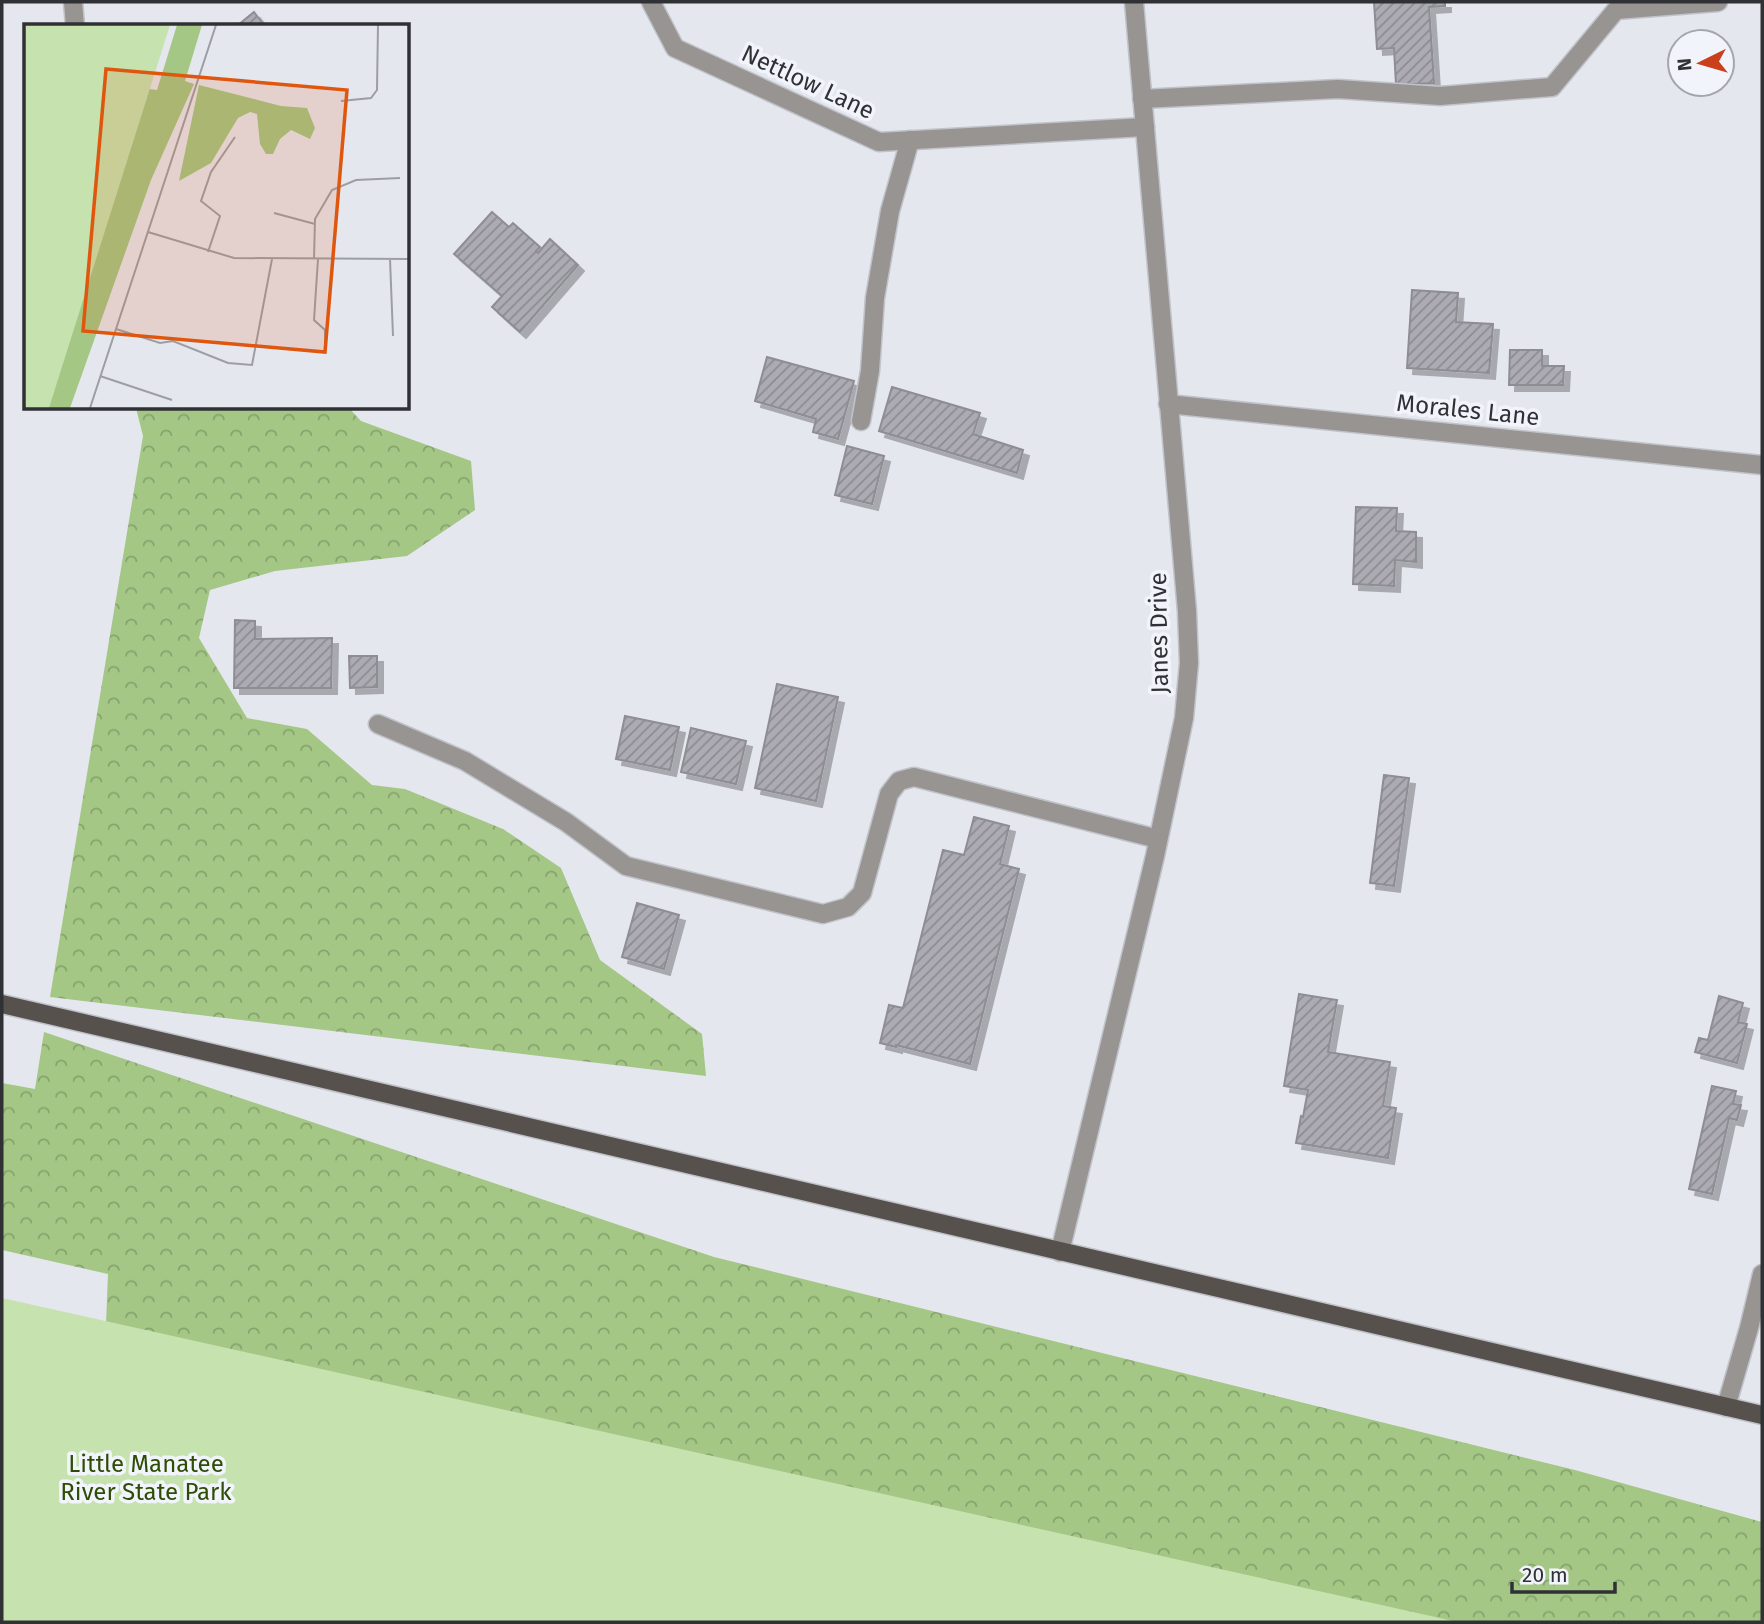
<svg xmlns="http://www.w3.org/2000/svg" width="1764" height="1624" font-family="'Fira Sans',sans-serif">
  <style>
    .forest { fill: url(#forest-crowns) }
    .park { fill: #c6e2ae }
    .building { fill: url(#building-hatch); stroke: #8f8d94; stroke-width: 2; filter: url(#shadow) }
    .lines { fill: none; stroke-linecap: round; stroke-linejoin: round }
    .minor-casing { stroke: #c1c3ca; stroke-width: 21 }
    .major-casing { stroke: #c1c3ca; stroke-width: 21 }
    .minor { stroke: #979492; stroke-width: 18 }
    .major { stroke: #56514d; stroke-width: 18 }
    .labels { text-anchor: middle; stroke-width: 7; stroke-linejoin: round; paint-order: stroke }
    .street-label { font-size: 24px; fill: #303134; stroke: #f2f4fc }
    .park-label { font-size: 24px; fill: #2e4c03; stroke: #f2f4fc }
    .inset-road { fill: none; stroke: #9d9ea4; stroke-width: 2 }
    .view { fill: #df570e; fill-opacity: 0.15; stroke: #df570e; stroke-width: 3.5 }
    .inset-edge { fill: none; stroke: #303134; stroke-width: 3.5 }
  </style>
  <defs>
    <pattern id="forest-crowns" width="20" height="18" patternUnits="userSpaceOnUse" patternTransform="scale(1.75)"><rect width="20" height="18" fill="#a4c785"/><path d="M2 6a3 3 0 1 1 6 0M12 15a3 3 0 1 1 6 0" fill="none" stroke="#86a26e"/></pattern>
    <pattern id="building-hatch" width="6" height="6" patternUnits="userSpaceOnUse" patternTransform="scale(1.75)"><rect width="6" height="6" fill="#acaab2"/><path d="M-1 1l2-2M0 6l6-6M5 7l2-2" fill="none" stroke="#8c8b92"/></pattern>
    <filter id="shadow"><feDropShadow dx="6" dy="6" stdDeviation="0" flood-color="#0004"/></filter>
  </defs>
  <rect width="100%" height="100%" fill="#e5e7ef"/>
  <!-- forest -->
  <g class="forest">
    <path d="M136,408H349L361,421L471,461L475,510L407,556L275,571L210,590L199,638L247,718L307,729L372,785L405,789L503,829L561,868L600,960L702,1034L706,1076L50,997L143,436Z"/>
    <path d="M44,1032L714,1257L1575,1470L1762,1522V1622H94L108,1274L2,1250V1083L35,1089Z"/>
  </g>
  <!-- park -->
  <path class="park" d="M2,1298L1458,1622H2Z"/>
  <!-- building -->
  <g class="building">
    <path d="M1374,2H1445V6L1429,7L1434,83L1396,85L1394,48L1377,49Z"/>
    <path d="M254,12L264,25L237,26Z"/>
    <path d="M492,212L509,227L513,223L540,247L536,251L538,253L550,239L578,265L520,332L492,307L502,296L454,254Z"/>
    <path d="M1412,290L1458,293L1456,322L1493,324L1489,373L1407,368Z"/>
    <path d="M1510,350H1542V366H1564L1563,385H1509Z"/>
    <path d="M767,357L854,381L838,439L813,432L816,419L755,401Z"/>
    <path d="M892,387L980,413L973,434L1023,450L1017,473L879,431Z"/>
    <path d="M847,446L884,456L872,504L835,495Z"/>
    <path d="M1356,507L1397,508L1396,531L1416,532V562L1395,560L1394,586L1353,584Z"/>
    <path d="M235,620L255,621V639L332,638L331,688H234Z"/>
    <path d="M349,656H377V687L350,688Z"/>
    <path d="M777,684L838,697L816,801L755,788Z"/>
    <path d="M625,716L679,727L670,770L616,759Z"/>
    <path d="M691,728L746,741L736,784L681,772Z"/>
    <path d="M1384,775L1409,778L1394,886L1370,883Z"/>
    <path d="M974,817L1009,826L1000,864L1019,869L970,1064L896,1045V1047L880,1043L889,1005L903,1008L943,850L964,855Z"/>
    <path d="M637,903L679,915L664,969L622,957Z"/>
    <path d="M1299,994L1337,1000L1328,1052L1390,1062L1383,1106L1396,1108L1388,1158L1296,1143L1301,1116L1303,1117L1308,1090L1284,1086Z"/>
    <path d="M1719,996L1743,1003L1738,1022L1747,1024L1737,1063L1695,1052L1699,1038L1708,1040Z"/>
    <path d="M1712,1086L1736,1091L1733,1104L1741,1105L1737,1120L1729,1118L1712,1194L1689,1189Z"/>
  </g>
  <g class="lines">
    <!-- minor casing -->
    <g class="minor-casing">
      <g id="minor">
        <path d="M73,2L75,26"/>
        <path d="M651,2L675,48L879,142L1145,127"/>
        <path d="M1142,99L1338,89L1440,96L1552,87L1616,10L1718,2"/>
        <path d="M1168,404L1762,465"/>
        <path d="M861,421L870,371L875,298L890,211L910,140"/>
        <path d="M378,724L465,761L566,822L626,866L823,914L848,907L862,893L889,794L899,781L914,777L1158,839"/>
        <path d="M1060,1252L1155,856L1184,718L1189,663L1187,611L1134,2"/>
        <path d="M1726,1407L1749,1328L1762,1274"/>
      </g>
    </g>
    <!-- major casing -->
    <g class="major-casing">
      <path id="major" d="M2,1004L1762,1415"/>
    </g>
    <!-- minor -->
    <use href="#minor" class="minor"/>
    <!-- major -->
    <use href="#major" class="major"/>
  </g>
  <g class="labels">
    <!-- street labels -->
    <g class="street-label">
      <text transform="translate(808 82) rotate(25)" y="8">Nettlow Lane</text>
      <text transform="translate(1468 410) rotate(6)" y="8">Morales Lane</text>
      <text transform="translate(1159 633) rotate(-91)" y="8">Janes Drive</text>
    </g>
    <!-- park labels -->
    <g class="park-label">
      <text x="146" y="1472">Little Manatee<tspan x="146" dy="28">River State Park</tspan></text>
    </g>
  </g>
  <!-- overview -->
  <g transform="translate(24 24)">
    <rect width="385" height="385" fill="#e5e7ef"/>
    <path d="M153,1H178L161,57L170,60L127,156L46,384H0L71,58L133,66ZM175,61L257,82L283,84L291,104L286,115L267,106L256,115L249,130H242L236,120L233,90L226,88L214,94L187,139L155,157Z" fill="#a4c785"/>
    <path d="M0,1H146L25,384H0Z" fill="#c6e2ae"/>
    <path class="inset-road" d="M317,77L347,74L353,66L354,1M250,189L291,200M124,208L210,234L385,235M184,228L196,192L177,177L187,148L211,113M290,235L291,195L308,166L332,156L376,154M294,235L290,296L301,306V327M366,235L369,312M92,305L136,319L149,317L204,339L228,341L248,235M76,352L148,376M66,384L192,1"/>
    <path class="view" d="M82,45L323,66L301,328L59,307Z"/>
    <rect width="385" height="385" class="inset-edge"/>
  </g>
  <!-- border -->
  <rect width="1764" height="1624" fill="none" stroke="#303134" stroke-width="7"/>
  <!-- north arrow -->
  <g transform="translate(1701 63) rotate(265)"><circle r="33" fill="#f2f4fc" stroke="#a4a6ac" stroke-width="2"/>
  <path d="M0-5L12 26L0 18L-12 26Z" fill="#ca401d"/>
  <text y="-10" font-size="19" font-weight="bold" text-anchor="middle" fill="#303134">N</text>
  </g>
  <!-- scale -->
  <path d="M1512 1582v10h103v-10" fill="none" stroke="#303134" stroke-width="3.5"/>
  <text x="1522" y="1582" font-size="21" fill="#303134" stroke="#f2f4fc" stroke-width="5" paint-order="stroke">20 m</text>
</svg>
